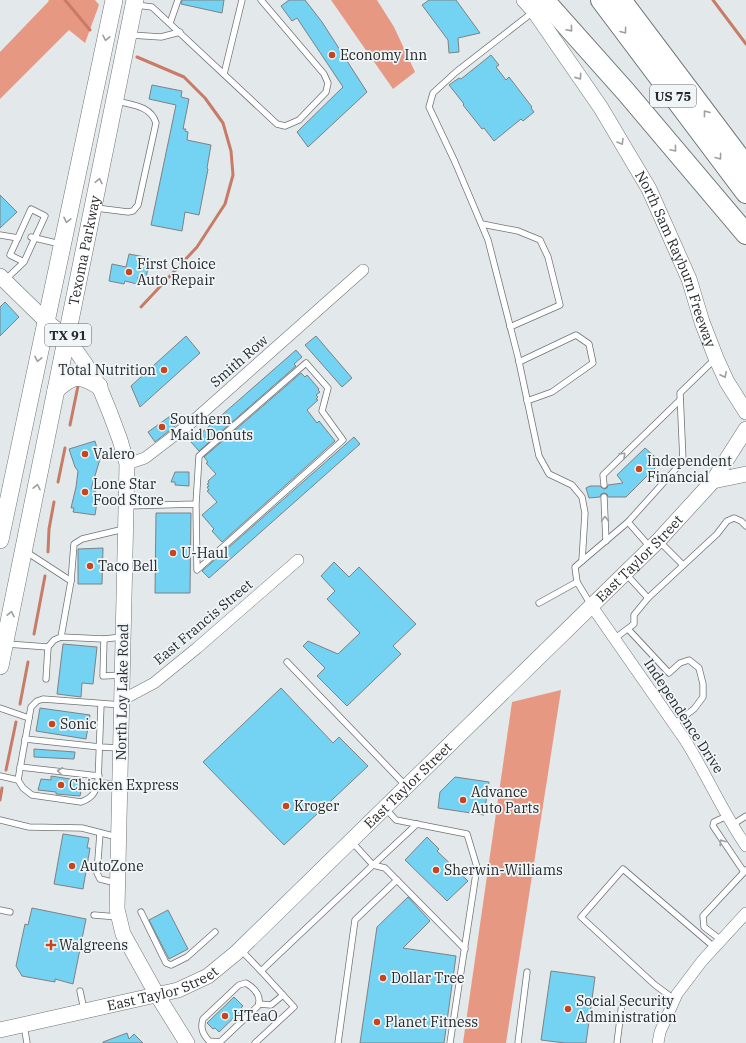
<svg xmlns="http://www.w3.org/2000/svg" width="746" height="1043" font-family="'IBM Plex Serif',serif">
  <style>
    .forest { fill: #e79882 }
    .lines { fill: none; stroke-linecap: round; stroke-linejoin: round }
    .stream { stroke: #c87c67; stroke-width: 3 }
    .building { fill: #74d2f2; stroke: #7e8284 }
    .lane-casing { stroke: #707476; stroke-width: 7 }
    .street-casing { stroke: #707476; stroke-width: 12 }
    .secondary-casing { stroke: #707476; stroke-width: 16 }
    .primary-casing { stroke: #707476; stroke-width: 18 }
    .highway-casing { stroke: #707476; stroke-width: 22 }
    .lane { stroke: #fff; stroke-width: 5.5 }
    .street { stroke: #fff; stroke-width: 11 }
    .secondary { stroke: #fff; stroke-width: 15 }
    .primary { stroke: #fff; stroke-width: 17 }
    .highway { stroke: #fff; stroke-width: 20 }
    .oneway { stroke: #9e9f9f }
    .poi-dot { fill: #cb431a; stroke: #f0f5f7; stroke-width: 1.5 }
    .labels { text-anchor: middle; stroke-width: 3.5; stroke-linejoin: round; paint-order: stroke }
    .shield { fill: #f0f5f7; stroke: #636668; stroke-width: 1 }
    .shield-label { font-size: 13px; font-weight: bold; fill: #27292a }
    .poi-label { font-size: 14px; fill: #27292a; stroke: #f0f5f7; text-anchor: start }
    .street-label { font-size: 14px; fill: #27292a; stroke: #f0f5f7 }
  </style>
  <rect width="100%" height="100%" fill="#e3e8ea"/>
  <!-- forest -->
  <g class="forest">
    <path d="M48,0H95L99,5L85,43L69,30L0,99V52L49,1Z"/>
    <path d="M331,0H377L394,27L415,72L393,89Z"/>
    <path d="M561,690L506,1043H463L512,702Z"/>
  </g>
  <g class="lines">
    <!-- stream -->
    <g class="stream">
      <path d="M65,0L90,30"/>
      <path d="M713,0L746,44"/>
      <path d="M137,57L184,77L205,98L223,123L231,151L233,175L225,204L197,247L141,307"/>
      <path d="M70,425L78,386"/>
      <path d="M58,482L65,448"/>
      <path d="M48,552L49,529L54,502"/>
      <path d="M34,634L45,576"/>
      <path d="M20,704L28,662"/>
      <path d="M6,770L16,722"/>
      <path d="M0,800L2,788"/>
    </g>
  </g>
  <!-- building -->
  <g class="building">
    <path d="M182,0H224L222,13L181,4Z"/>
    <path d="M289,0H305L322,22L367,92L308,147L297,132L343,87L297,18L292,21L281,6Z"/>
    <path d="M429,0H456L480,33L458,38L459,52L449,53L448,40L422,5Z"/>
    <path d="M491,55L499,65L496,67L506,80L509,77L532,107L531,108L534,112L523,121L521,119L494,141L484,128L482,129L463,105L464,104L449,85L459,78L461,79Z"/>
    <path d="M152,85L182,91L181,97L189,99L183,129H186L185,131L188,132L187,140L211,145L207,168L208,169L199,215L185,212L182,231L151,225L176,105L149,99Z"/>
    <path d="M0,195L17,212L0,228Z"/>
    <path d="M129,254L150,258L146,278L138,277L137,284L125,281L124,284L109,281L112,264L126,267Z"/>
    <path d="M5,302L19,317L0,336V307Z"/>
    <path d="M186,336L200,353L140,407L131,386Z"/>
    <path d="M316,336L352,378L342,387L305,345Z"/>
    <path d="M296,350L302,357L294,364L296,366L199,451L191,442Z"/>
    <path d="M301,373L305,377L307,375L319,389L318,390L320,392L316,395L318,397L316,399L318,400L307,410L317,423L319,421L335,441L222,542L212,531L214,529L202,515L217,502L207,491L209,490L207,487L209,486L207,484L209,483L208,481L216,474L206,463L208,462L204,457Z"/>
    <path d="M173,414L179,423L155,442L148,432Z"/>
    <path d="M354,437L360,444L209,578L202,571Z"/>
    <path d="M95,441L100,459L91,489H96L94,495L98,496L95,515L73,512L74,508H71L76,487L78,471L75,467L69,449Z"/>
    <path d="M645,448L661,462L626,497H608L607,494L604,493L601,494L600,497L589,498L586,488L590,486H600L604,489L607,488L608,485L623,483L617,475Z"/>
    <path d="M175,472H189V486L175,485V482H171Z"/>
    <path d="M156,513H191L190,593H155Z"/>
    <path d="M103,548L102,584H78V549Z"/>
    <path d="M334,562L349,577L359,567L416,624L393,646L401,654L347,706L317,676L325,668L303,646L308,641L338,654L360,633L327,599L335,591L321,576Z"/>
    <path d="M63,644L97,647L93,684L82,683L81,697L57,694Z"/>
    <path d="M281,688L333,743L339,737L368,766L284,845L203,762Z"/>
    <path d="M40,708L90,715L86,739L36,731Z"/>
    <path d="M34,749L75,752L74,759L34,757Z"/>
    <path d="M51,776L83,781L80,796L56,794V792L38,790L41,779L51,780Z"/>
    <path d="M455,777L489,782L484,815L438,808L440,792Z"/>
    <path d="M63,834L89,838L87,848H90L83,889L54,884Z"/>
    <path d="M427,837L439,849L437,851L468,881L447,901L405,860Z"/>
    <path d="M408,897L430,921L403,948L456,956L444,1043H360L377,927Z"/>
    <path d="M32,908L86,919L73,984L55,979V982L22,976L16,966L25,924L28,925Z"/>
    <path d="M168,910L188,949L169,959L149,920Z"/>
    <path d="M551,971L595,977L586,1043H565L541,1040Z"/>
    <path d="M234,997L243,1006L241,1008L243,1009L219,1032L215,1028L213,1029L207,1023Z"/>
    <path d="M127,1033L129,1039L134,1034L143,1043H103V1042Z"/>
  </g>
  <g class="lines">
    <!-- lane casing -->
    <g class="lane-casing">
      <g id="lane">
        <path d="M136,5L152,7L277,124L285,126L299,120L326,92L328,83L324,74L261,0"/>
        <path d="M533,12L456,72L433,93L429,107L455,162L488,240L518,357L539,456L549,474L572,485L582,497L585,513L582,561"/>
        <path d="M170,23L178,0"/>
        <path d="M131,35L161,37L180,32"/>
        <path d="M224,74L242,0"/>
        <path d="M96,208L128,212L133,211L138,205L156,123C151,106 132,105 117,101"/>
        <path d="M482,224L518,231L540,240L548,257L560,305L510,327"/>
        <path d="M0,235L18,238"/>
        <path d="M31,237L60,244"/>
        <path d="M5,280L24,262L45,216L31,209L10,255L24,262"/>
        <path d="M519,362L576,335L589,344L593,363L552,392L527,401"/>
        <path d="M604,485L603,475L680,400"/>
        <path d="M604,497L606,541"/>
        <path d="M127,506L196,504L199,456L306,363L328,388L322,411L343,440L197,570L196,504"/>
        <path d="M659,541L683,565"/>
        <path d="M650,547L628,522L683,461L680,393L716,358"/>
        <path d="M25,551L71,581"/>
        <path d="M626,574L648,598"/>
        <path d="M539,603L577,582"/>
        <path d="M591,605L577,582L575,567L628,522"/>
        <path d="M628,629L669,673L680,663L689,660L699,668L703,684V697L694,709L674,724"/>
        <path d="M61,637L71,581L74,544L82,539L124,529"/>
        <path d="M104,639L103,676L122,675"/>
        <path d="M614,639L634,624V615L648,598L717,534L727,521L734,518L741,521L746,526"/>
        <path d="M7,644L48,647L54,640L61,637L104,639L122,637"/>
        <path d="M287,662L406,786"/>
        <path d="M46,679L48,647"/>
        <path d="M0,708L29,718"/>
        <path d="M25,739L100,747L120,748"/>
        <path d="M20,767L99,776"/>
        <path d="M0,776L18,780L23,788L32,795L81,802C92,798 95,793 98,783L101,704"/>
        <path d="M18,780L31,707L37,701L43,699L122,705"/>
        <path d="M98,783L118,784"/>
        <path d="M385,808L396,820L467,834L477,867L450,1043"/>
        <path d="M727,816L714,822L713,826L744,872"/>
        <path d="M0,820L29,827L82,828L117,837"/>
        <path d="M732,825L746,816"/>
        <path d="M100,833L97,873L100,879L116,883"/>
        <path d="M373,865L385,868L465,949"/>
        <path d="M373,865L417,824"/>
        <path d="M0,910L10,912"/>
        <path d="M141,912L166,963L171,965L187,957L215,932"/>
        <path d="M94,915L118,917"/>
        <path d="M721,940L704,927L703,916L746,870"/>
        <path d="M240,949L261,971L373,865L352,842"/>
        <path d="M246,983C254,988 262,996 258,1006L220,1042L209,1041C203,1034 200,1029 203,1019L239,985Z"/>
        <path d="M80,991L84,1010"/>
        <path d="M674,999L655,985L581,917L623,869L714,947"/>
        <path d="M259,1004L271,1005L283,995"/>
        <path d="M24,1025L27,1043"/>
        <path d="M255,1043L294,1007L261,971"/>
        <path d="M338,1043L355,920L397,880"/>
        <path d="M518,1043L527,972"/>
        <path d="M617,1043L622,1003"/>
      </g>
    </g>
    <!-- street casing -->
    <g class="street-casing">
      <g id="street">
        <path d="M127,464L145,458L192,422L363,270"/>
        <path d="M591,605L685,740C707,775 723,813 746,846"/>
        <path d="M122,700L154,683L197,648L298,560"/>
        <path d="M658,1043L660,1032L677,994L702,961L746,913"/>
      </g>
    </g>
    <!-- secondary casing -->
    <g class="secondary-casing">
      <g id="secondary">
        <path id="s1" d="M524,0L534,11L601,108L649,189L689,279L702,322L716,358L727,382L746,412"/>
        <path d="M0,276L46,321L67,338L84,362L99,386L110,413L120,440L127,464L117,909L123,934L157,995L187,1043"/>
        <path d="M713,481L746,474"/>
        <path id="s2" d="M0,1030L178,990L208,976L236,953L659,540L713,481L746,429"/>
      </g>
    </g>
    <!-- primary casing -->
    <g class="primary-casing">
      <g id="primary">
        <path d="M56,390C73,374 80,374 99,386"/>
        <path d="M0,540L114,0"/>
        <path id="s3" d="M0,666L135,0"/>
      </g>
    </g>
    <!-- highway casing -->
    <g class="highway-casing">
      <g id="highway">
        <path d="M544,0L626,92L746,234"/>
        <path d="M601,0L746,193"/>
        <path d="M621,0L746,166"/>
      </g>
    </g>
    <!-- lane -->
    <use href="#lane" class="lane"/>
    <!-- street -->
    <use href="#street" class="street"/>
    <!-- secondary -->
    <use href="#secondary" class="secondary"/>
    <!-- primary -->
    <use href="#primary" class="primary"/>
    <!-- highway -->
    <use href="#highway" class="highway"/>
  </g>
  <!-- one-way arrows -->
  <defs><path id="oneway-chevron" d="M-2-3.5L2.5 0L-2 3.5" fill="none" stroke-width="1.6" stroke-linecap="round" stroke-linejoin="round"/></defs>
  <g class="oneway">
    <use href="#oneway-chevron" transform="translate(570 29) rotate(49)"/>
    <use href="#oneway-chevron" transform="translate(624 31) rotate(53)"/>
    <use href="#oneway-chevron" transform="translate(106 38) rotate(102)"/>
    <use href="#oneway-chevron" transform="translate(579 77) rotate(55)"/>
    <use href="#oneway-chevron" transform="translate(706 113) rotate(-127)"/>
    <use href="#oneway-chevron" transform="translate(621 142) rotate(59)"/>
    <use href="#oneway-chevron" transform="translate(674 149) rotate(50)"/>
    <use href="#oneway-chevron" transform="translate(719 157) rotate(53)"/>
    <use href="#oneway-chevron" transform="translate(99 181) rotate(-79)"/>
    <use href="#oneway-chevron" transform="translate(67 220) rotate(102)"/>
    <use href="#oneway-chevron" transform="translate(38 359) rotate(102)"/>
    <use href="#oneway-chevron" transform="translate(724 375) rotate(64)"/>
    <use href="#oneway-chevron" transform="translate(623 455) rotate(-44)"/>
    <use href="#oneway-chevron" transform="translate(37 487) rotate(-78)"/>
    <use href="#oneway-chevron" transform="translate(605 519) rotate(-92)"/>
    <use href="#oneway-chevron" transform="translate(11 614) rotate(-78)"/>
    <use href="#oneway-chevron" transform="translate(60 771) rotate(-173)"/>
    <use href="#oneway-chevron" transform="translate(722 842) rotate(-124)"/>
  </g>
  <!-- markers -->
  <g class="poi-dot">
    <circle cx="332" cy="55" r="4"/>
    <circle cx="129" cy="272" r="4"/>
    <circle cx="164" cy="370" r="4"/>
    <circle cx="162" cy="427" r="4"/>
    <circle cx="85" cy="454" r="4"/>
    <circle cx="639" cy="469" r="4"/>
    <circle cx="85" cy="492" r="4"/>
    <circle cx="173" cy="553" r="4"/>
    <circle cx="90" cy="566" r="4"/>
    <circle cx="52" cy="724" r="4"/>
    <circle cx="61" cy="785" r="4"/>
    <circle cx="463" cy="800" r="4"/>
    <circle cx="286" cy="806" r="4"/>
    <circle cx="72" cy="866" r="4"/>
    <circle cx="436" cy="870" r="4"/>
    <path d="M49 939h4v4h4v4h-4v4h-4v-4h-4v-4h4z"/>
    <circle cx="383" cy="978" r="4"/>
    <circle cx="568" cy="1009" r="4"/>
    <circle cx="225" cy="1016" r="4"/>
    <circle cx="377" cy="1022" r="4"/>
  </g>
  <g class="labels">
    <!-- shield labels -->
    <g class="shield">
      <rect x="650" y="85" width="46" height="22" rx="3"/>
      <rect x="45" y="324" width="46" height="22" rx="3"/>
    </g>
    <g class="shield-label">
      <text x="673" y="101">US 75</text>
      <text x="68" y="340">TX 91</text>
    </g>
    <!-- poi labels -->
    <g class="poi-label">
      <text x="340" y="60">Economy Inn</text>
      <text x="137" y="269">First Choice<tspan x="137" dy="16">Auto Repair</tspan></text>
      <text x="156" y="375" text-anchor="end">Total Nutrition</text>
      <text x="170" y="424">Southern<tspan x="170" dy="16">Maid Donuts</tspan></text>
      <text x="93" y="459">Valero</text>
      <text x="647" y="466">Independent<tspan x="647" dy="16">Financial</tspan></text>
      <text x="93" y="489">Lone Star<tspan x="93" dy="16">Food Store</tspan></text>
      <text x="181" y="558">U-Haul</text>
      <text x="98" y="571">Taco Bell</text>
      <text x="60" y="729">Sonic</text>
      <text x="69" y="790">Chicken Express</text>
      <text x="471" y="797">Advance<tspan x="471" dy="16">Auto Parts</tspan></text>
      <text x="294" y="811">Kroger</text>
      <text x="80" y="871">AutoZone</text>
      <text x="444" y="875">Sherwin-Williams</text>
      <text x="59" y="950">Walgreens</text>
      <text x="391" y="983">Dollar Tree</text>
      <text x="576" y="1006">Social Security<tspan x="576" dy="16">Administration</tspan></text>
      <text x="233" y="1021">HTeaO</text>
      <text x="385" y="1027">Planet Fitness</text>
    </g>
    <!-- street labels -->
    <g class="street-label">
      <text dy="5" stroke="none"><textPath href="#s3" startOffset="424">Texoma Parkway</textPath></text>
      <text dy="5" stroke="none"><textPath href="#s1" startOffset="302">North Sam Rayburn Freeway</textPath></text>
      <text transform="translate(239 361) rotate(-41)" y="5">Smith Row</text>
      <text dy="5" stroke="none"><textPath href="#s2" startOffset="816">East Taylor Street</textPath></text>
      <text transform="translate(203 622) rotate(-40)" y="5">East Francis Street</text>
      <text transform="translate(122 692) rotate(-89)" y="5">North Loy Lake Road</text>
      <text transform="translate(684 716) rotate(57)" y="5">Independence Drive</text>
      <text dy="5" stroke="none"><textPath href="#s2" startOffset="492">East Taylor Street</textPath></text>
      <text dy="5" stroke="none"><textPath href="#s2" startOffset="168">East Taylor Street</textPath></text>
    </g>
  </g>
</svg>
